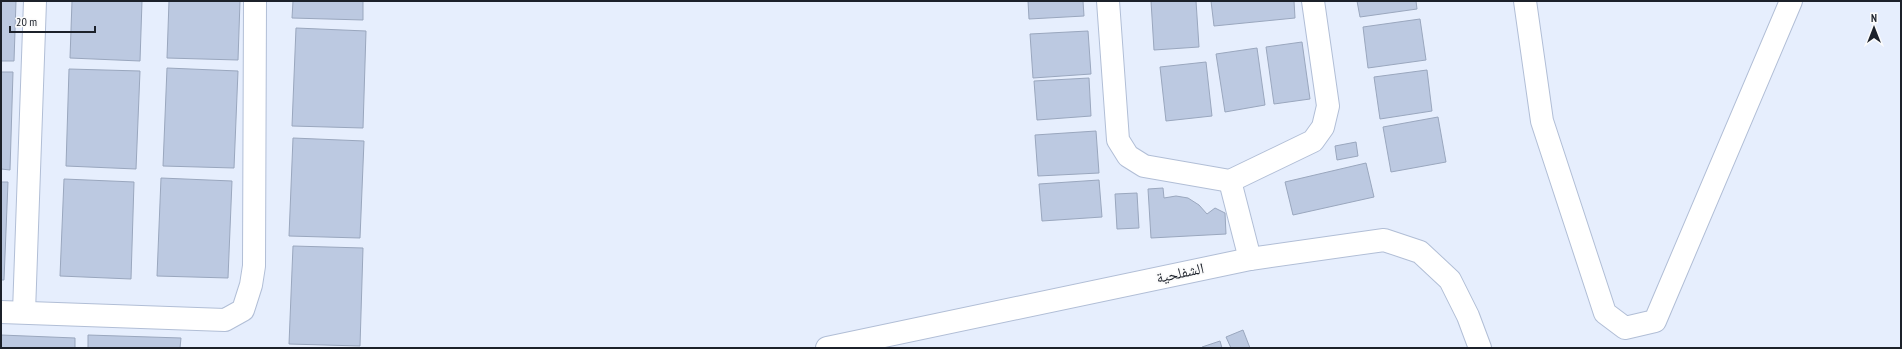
<svg xmlns="http://www.w3.org/2000/svg" width="1902" height="349" font-family="'PT Sans Narrow','Noto Naskh Arabic',sans-serif">
  <style>
    .building { fill: #bcc9e1; stroke: #9aa7be }
    .lines { fill: none; stroke-linecap: round; stroke-linejoin: round }
    .minor-casing { stroke: #b1bed6; stroke-width: 24 }
    .minor { stroke: #fff; stroke-width: 22 }
    .labels { text-anchor: middle; stroke-width: 3.5; stroke-linejoin: round; paint-order: stroke }
    .street-label { font-size: 15px; fill: #1c212a; stroke: #fbfbfb }
  </style>
  <rect width="100%" height="100%" fill="#e6eefd"/>
  <!-- building -->
  <g class="building">
    <path d="M1,1H16L14,61H1Z"/>
    <path d="M72,1H142L140,61L70,58Z"/>
    <path d="M169,1H240L238,60L167,58Z"/>
    <path d="M293,1H363V20L292,18Z"/>
    <path d="M1028,1H1083L1084,16L1029,19Z"/>
    <path d="M1151,1H1196L1199,47L1154,50Z"/>
    <path d="M1211,1H1294L1295,18L1214,26Z"/>
    <path d="M1357,1H1416L1417,9L1360,17Z"/>
    <path d="M1420,19L1426,60L1368,68L1363,27Z"/>
    <path d="M296,28L366,31L363,128L292,126Z"/>
    <path d="M1088,31L1091,74L1033,78L1030,34Z"/>
    <path d="M1302,42L1310,99L1274,104L1266,47Z"/>
    <path d="M1257,48L1265,105L1225,112L1216,54Z"/>
    <path d="M1206,62L1212,116L1166,121L1160,67Z"/>
    <path d="M167,68L238,71L234,168L163,166Z"/>
    <path d="M69,69L140,71L136,169L66,166Z"/>
    <path d="M1427,70L1432,111L1380,119L1374,77Z"/>
    <path d="M1,72H13L10,170L1,169Z"/>
    <path d="M1089,78L1091,116L1037,120L1034,81Z"/>
    <path d="M1438,117L1446,162L1391,172L1383,127Z"/>
    <path d="M1096,131L1099,173L1038,176L1035,135Z"/>
    <path d="M293,138L364,141L360,238L289,236Z"/>
    <path d="M1356,142L1358,156L1337,160L1335,146Z"/>
    <path d="M1366,163L1374,197L1293,215L1285,182Z"/>
    <path d="M161,178L232,181L228,278L157,276Z"/>
    <path d="M64,179L134,182L131,279L60,276Z"/>
    <path d="M1099,180L1102,217L1042,221L1039,184Z"/>
    <path d="M1,182H8L4,280H1Z"/>
    <path d="M1163,188L1164,198L1176,196L1188,198L1199,205L1207,214L1215,208L1225,213L1226,234L1151,238L1148,189Z"/>
    <path d="M1137,193L1139,228L1117,229L1115,194Z"/>
    <path d="M293,246L363,248L360,346L289,344Z"/>
    <path d="M1243,330L1250,348H1231L1226,337Z"/>
    <path d="M1,335L75,338V348H1Z"/>
    <path d="M88,335L181,338L180,348H88Z"/>
    <path d="M1220,341L1222,348H1202V347Z"/>
  </g>
  <g class="lines">
    <!-- minor casing -->
    <g class="minor-casing">
      <g id="minor">
        <path d="M1108,1L1118,140L1128,156L1144,166L1230,181L1313,141L1323,127L1328,106L1313,1"/>
        <path d="M1525,1L1542,121L1605,313L1625,328L1655,321L1791,1"/>
        <path d="M1230,181L1250,259"/>
        <path d="M1,312L225,320L243,310L251,285L254,266L255,1"/>
        <path d="M24,312L35,1"/>
        <path d="M827,348L1250,259L1384,240L1420,252L1450,280L1468,316L1480,348"/>
      </g>
    </g>
    <!-- minor -->
    <use href="#minor" class="minor"/>
  </g>
  <g class="labels">
    <!-- street labels -->
    <g class="street-label">
      <text transform="translate(1180 273) rotate(-12)" y="5">الشفلحية</text>
    </g>
  </g>
  <!-- border -->
  <rect width="1902" height="349" fill="none" stroke="#1c212a" stroke-width="4"/>
  <!-- north arrow -->
  <g transform="translate(1874 28)" stroke="#fbfbfb" stroke-width="3" paint-order="stroke">
  <path d="M0-3L7 15L0 10L-7 15Z" fill="#1c212a"/>
  <text y="-6" font-size="11" font-weight="bold" text-anchor="middle" fill="#1c212a">N</text>
  </g>
  <!-- scale -->
  <path d="M10 26v6h85v-6" fill="none" stroke="#1c212a" stroke-width="2"/>
  <text x="16" y="26" font-size="12" fill="#1c212a" stroke="#fbfbfb" stroke-width="3" paint-order="stroke">20 m</text>
</svg>
